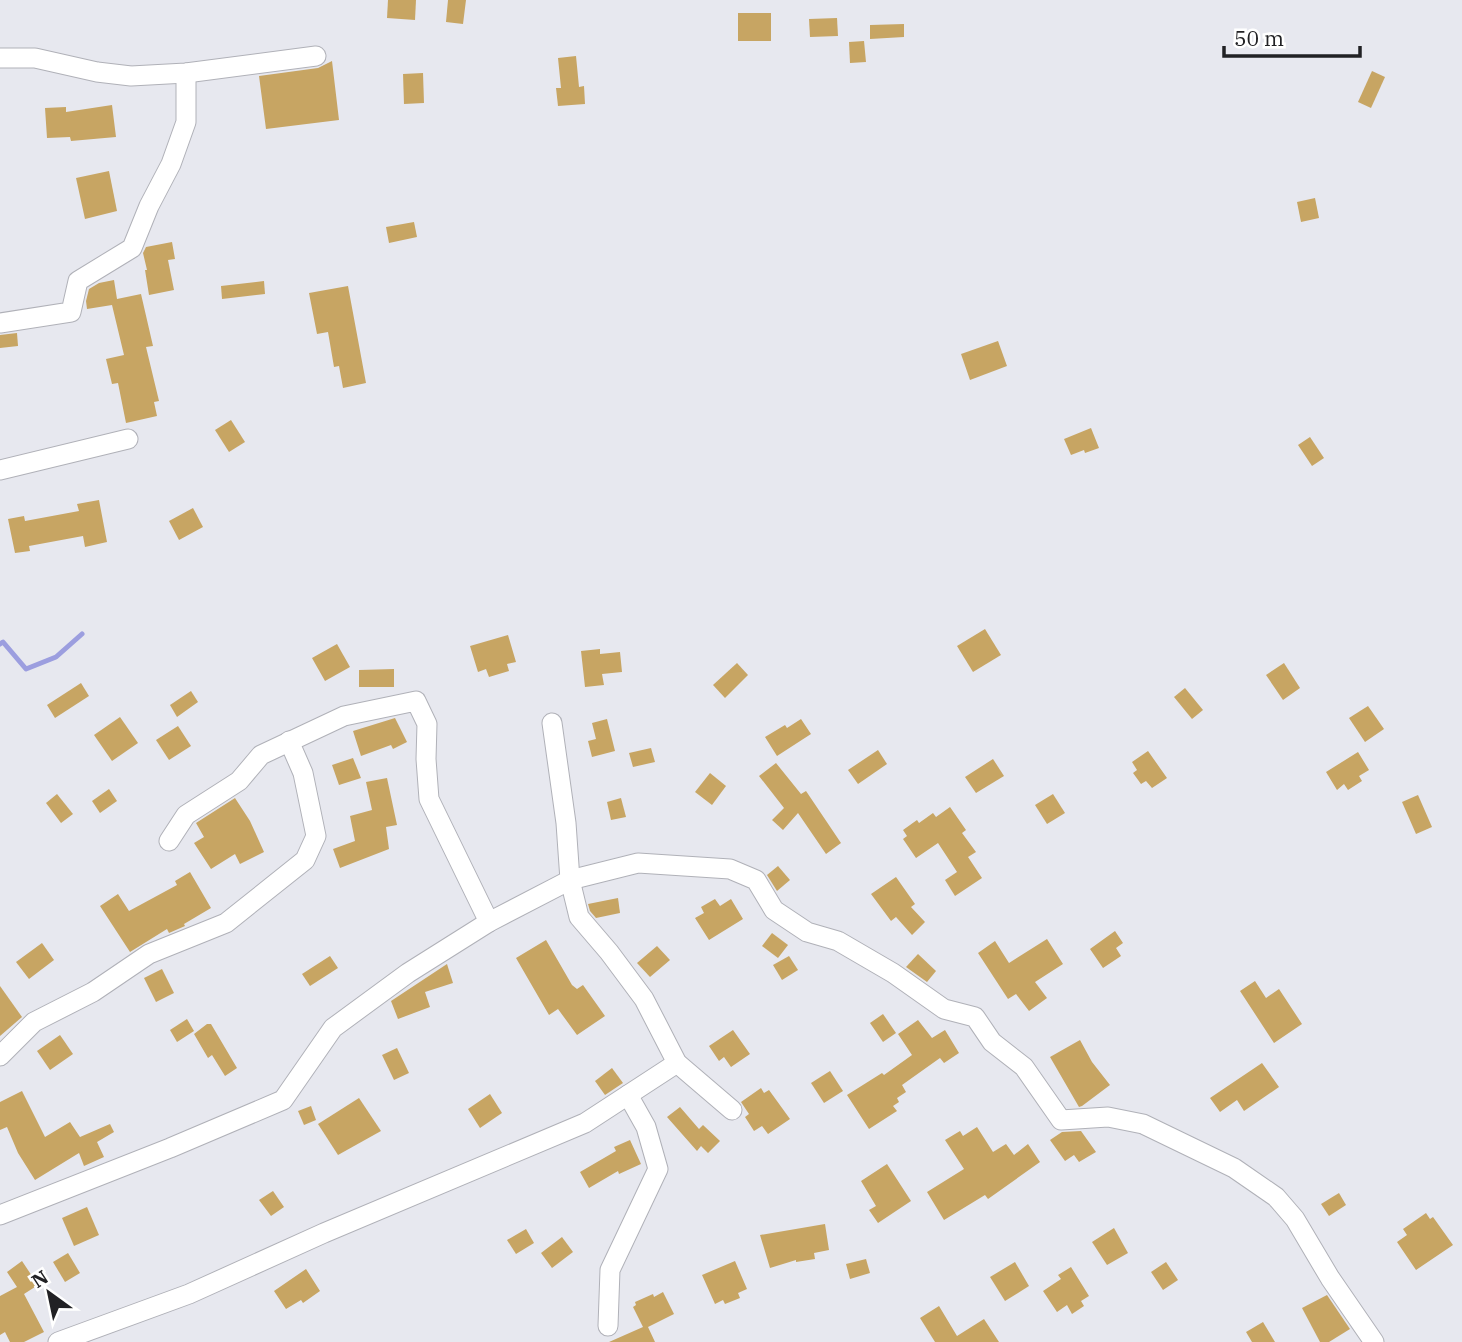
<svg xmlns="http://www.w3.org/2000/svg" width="1462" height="1342" font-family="'IBM Plex Serif',serif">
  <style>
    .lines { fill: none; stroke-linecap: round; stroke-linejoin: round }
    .stream { stroke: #9c9edf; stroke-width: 5 }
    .building { fill: #c7a563 }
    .minor-casing { stroke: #b0b1b8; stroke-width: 21 }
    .minor { stroke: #fff; stroke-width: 19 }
  </style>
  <rect width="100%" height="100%" fill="#e7e8ef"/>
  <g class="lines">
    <!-- stream -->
    <path class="stream" d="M0,644L3,642L26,669L56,657L82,634"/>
  </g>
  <!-- building -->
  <g class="building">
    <path d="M388,0H416L415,20L387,18Z"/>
    <path d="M448,0H466L463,24L446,22Z"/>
    <rect x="738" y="13" width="33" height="28"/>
    <path d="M837,18L838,36L810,37L809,19Z"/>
    <path d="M904,24V37L870,39V25Z"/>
    <path d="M864,41L866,62L850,63L849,42Z"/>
    <path d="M576,56L579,87L584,86L585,104L558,106L556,88H561L558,58Z"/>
    <path d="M332,61L339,120L266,129L259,76L318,68Z"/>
    <path d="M1372,71L1385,77L1371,108L1358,102Z"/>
    <path d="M423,73L424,103L404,104L403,74Z"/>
    <path d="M112,105L116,137L71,141L70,137L47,138L45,108L66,107V112Z"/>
    <path d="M109,171L117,211L85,219L76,178Z"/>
    <path d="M1315,198L1319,218L1301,222L1297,202Z"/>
    <path d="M414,222L417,237L389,243L386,227Z"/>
    <path d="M172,242L175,259L168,260L174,290L149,295L145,270H147L143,253L146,247Z"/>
    <path d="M114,280L117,299L141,294L153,346L146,347L159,401L154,402L157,416L126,423L118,383L112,384L106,359L124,355L112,305L87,309L86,301L89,289L99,283Z"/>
    <path d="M264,281L265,294L222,299L221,286Z"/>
    <path d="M348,286L366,383L343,388L339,366L334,367L328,332L317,334L309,293Z"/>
    <path d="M17,333L18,346L0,348V335Z"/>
    <path d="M998,341L1007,366L970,380L961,354Z"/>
    <path d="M231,420L245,442L229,452L215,430Z"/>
    <path d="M1091,428L1099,448L1085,453L1084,450L1071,455L1064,439Z"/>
    <path d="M1310,437L1324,458L1312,466L1298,445Z"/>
    <path d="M99,500L107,542L85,547L83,536L29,546L30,551L15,553L8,519L24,516L25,521L79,511L77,504Z"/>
    <path d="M193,508L203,527L179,540L169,521Z"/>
    <path d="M985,629L1001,655L973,672L957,646Z"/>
    <path d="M508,635L516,662L507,664L509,671L489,677L486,669L478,672L470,646Z"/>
    <path d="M337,644L350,667L325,681L312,658Z"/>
    <path d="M600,649V654L620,652L622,672L602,674L604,685L585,687L581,651Z"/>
    <path d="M737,663L748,675L725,698L713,685Z"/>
    <path d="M1284,663L1300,688L1283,700L1266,675Z"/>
    <path d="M394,669V687H359V670Z"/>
    <path d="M81,683L89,696L55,718L47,705Z"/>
    <path d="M1185,688L1203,710L1192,719L1174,697Z"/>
    <path d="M191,691L198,702L177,717L170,705Z"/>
    <path d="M1368,706L1384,729L1365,742L1349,718Z"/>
    <path d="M120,717L138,743L112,761L94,735Z"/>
    <path d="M395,718L407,742L393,749L391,745L361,756L353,731Z"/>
    <path d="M607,719L615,751L592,757L588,741L596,739L592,723Z"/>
    <path d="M801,719L811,734L777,756L765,737L785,725L787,728Z"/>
    <path d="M178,726L191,746L169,760L156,740Z"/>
    <path d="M651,748L655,762L633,767L629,753Z"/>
    <path d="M878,750L887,764L858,784L848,770Z"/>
    <path d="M1148,751L1167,778L1152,788L1146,781L1141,784L1133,773L1137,770L1132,762Z"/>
    <path d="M1358,752L1369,770L1359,776L1362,781L1348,790L1344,784L1337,790L1326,772Z"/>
    <path d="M353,758L361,778L339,785L332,765Z"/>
    <path d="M993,759L1004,776L976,793L965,777Z"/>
    <path d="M776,763L801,794L806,791L841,843L826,854L798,813L783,830L772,820L784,808L759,776Z"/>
    <path d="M710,773L726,786L712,805L695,792Z"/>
    <path d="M387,778L397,825L386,827L389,849L340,868L333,849L355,841L350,816L372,810L366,782Z"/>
    <path d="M109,789L117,801L100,813L92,801Z"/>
    <path d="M57,794L73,814L61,823L46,803Z"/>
    <path d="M1053,794L1065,813L1047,824L1035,805Z"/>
    <path d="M1418,795L1432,827L1416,834L1402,802Z"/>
    <path d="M235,798L250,821L264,852L240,864L235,854L211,869L194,843L204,837L196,823Z"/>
    <path d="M621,798L626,817L611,820L607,802Z"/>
    <path d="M950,807L966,830L962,833L976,852L968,857L982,878L955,896L945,880L957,872L938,843L916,858L903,839L907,836L903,830L917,820L919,823L933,813L936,817Z"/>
    <path d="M778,866L790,880L777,891L767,875Z"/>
    <path d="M190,872L211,908L184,924L185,926L169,933L167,929L130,952L100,906L118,894L129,911L177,885L175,881Z"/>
    <path d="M896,877L915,904L911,907L925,922L912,935L896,917L891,921L871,894Z"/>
    <path d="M618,898L620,913L596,918L590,911L588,904Z"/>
    <path d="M715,899L720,906L731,899L743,919L709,940L695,918L704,913L701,907Z"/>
    <path d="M1115,931L1123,943L1116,948L1121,956L1103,968L1090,949Z"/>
    <path d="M772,933L788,945L778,958L762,946Z"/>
    <path d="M1047,939L1063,964L1035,982L1047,998L1029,1011L1016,994L1008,999L978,953L995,941L1009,963Z"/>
    <path d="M546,940L572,985L577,989L583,985L605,1016L577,1035L558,1009L549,1015L516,958Z"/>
    <path d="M42,943L54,960L29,979L16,962Z"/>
    <path d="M657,946L670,960L650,977L637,963Z"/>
    <path d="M918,954L936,971L927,982L906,967Z"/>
    <path d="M330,956L338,968L310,986L302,974Z"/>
    <path d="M789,956L798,970L782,980L773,965Z"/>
    <path d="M447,964L453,983L425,992L430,1007L398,1019L391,1001Z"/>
    <path d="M162,969L174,993L156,1002L144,978Z"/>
    <path d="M1255,981L1266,998L1279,989L1302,1024L1274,1043L1240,991Z"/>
    <path d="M0,986L22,1017L0,1036Z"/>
    <path d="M883,1014L896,1033L883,1042L870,1023Z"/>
    <path d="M187,1019L194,1031L177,1042L170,1030Z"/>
    <path d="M918,1020L932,1038L945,1030L959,1053L944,1063L940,1058L902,1085L906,1092L897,1098L899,1102L893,1106L897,1111L869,1129L847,1095L882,1073L884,1075L912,1055L898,1034Z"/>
    <path d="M207,1024H211L237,1068L225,1076L212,1055L208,1058L194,1034Z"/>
    <path d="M733,1030L750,1054L731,1067L724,1057L719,1061L709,1046Z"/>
    <path d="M60,1035L73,1054L50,1070L37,1051Z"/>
    <path d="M1080,1040L1092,1062L1110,1085L1082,1106L1079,1107L1050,1057Z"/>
    <path d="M397,1048L409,1073L394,1080L382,1055Z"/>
    <path d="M1262,1063L1279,1087L1244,1111L1237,1100L1220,1112L1210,1098Z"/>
    <path d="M612,1068L623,1083L605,1095L595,1081Z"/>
    <path d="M830,1071L843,1091L824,1103L811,1083Z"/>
    <path d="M761,1088L764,1093L769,1090L790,1119L768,1134L762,1126L754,1131L745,1117L749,1114L741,1102Z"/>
    <path d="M22,1091L45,1137L70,1122L80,1137L110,1124L114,1132L97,1142L104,1157L84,1166L79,1153L35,1180L18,1153L7,1127L0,1130V1102Z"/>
    <path d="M490,1094L502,1113L480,1128L468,1109Z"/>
    <path d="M359,1098L381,1131L338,1155L318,1124Z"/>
    <path d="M311,1106L316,1120L304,1125L298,1111Z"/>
    <path d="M680,1107L699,1129L703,1125L720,1141L708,1153L701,1146L697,1151L667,1117Z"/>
    <path d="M977,1127L993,1152L1006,1144L1014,1155L1028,1144L1040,1162L988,1199L985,1195L944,1220L927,1192L964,1169L945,1140L960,1131L963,1136Z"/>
    <path d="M1081,1131L1096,1152L1079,1162L1074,1155L1065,1161L1050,1140L1062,1132Z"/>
    <path d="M630,1140L641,1164L619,1174L618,1171L589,1188L580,1172L616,1151L614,1147Z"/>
    <path d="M887,1164L911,1201L878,1223L869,1210L876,1206L861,1181Z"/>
    <path d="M273,1191L284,1207L271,1216L259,1200Z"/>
    <path d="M1339,1193L1346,1205L1329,1216L1321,1204Z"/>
    <path d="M87,1207L99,1235L74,1246L62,1218Z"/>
    <path d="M1426,1213L1430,1219L1433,1217L1453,1245L1416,1270L1397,1242L1407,1235L1403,1229Z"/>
    <path d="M825,1224L829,1250L814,1253L815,1259L796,1262V1260L770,1268L760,1235Z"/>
    <path d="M1114,1228L1128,1253L1107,1265L1092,1242Z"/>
    <path d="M526,1229L534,1243L516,1254L507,1240Z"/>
    <path d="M562,1237L573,1252L552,1268L541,1253Z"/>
    <path d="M68,1253L80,1273L65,1282L53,1262Z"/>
    <path d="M866,1259L870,1273L850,1279L846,1264Z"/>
    <path d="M22,1261L38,1285L24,1294L44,1332L24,1342H10L5,1332L0,1335V1296L17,1287L7,1272Z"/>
    <path d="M735,1261L747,1289L738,1293L740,1298L725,1304L723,1300L715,1304L702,1275Z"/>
    <path d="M1015,1262L1029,1286L1005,1301L990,1277Z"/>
    <path d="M1166,1262L1178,1280L1163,1290L1151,1272Z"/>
    <path d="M1071,1267L1089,1296L1081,1301L1084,1306L1072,1314L1067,1305L1057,1312L1043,1291L1061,1279L1058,1275Z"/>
    <path d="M306,1269L320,1291L303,1303L301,1300L286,1309L274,1291Z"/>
    <path d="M663,1292L674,1314L648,1327L655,1342H609L643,1327L633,1307L636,1305L635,1302L653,1294L654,1297Z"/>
    <path d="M1327,1295L1350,1329L1329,1342H1320L1302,1308Z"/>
    <path d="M939,1306L957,1336L984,1319L999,1342H935L920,1318Z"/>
    <path d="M1263,1322L1275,1342H1252L1246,1332Z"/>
  </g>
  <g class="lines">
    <!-- minor casing -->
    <g class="minor-casing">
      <g id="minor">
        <path d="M0,58H35L97,72L131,76L186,73L316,56"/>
        <path d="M0,323L71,312L78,281L132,248L149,206L171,164L186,122V73"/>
        <path d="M0,470L128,439"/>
        <path d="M552,723L566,823L570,880L579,917L609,952L644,999L677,1063L732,1110"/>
        <path d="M169,841L186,815L239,781L261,755L344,716L416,701L427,724L426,759L429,799L489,922"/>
        <path d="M0,1056L34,1022L93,992L149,954L226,923L305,860L316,836L303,773L289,741"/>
        <path d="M0,1215L170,1148L283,1100L333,1028L408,973L489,922L570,880L638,863L730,869L756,880L774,910L807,932L838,941L893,973L944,1009L975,1017L992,1042L1024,1067L1061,1120L1108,1117L1143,1124L1234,1168L1276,1197L1295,1219L1330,1278L1374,1342"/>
        <path d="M608,1326L610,1270L658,1169L646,1127L628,1095"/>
        <path d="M58,1342L189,1294L324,1233L585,1123L677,1063"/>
      </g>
    </g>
    <!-- minor -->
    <use href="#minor" class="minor"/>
  </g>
  <!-- north arrow -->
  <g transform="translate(49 1293) rotate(327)" stroke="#ffffff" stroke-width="5" paint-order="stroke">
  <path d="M0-5L12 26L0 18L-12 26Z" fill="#212124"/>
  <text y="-10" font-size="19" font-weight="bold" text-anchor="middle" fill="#212124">N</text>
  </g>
  <!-- scale -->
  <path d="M1224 46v10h136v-10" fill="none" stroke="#212124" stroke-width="3.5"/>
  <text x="1234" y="46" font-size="21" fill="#212124" stroke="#ffffff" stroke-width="5" paint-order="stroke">50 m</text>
</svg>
